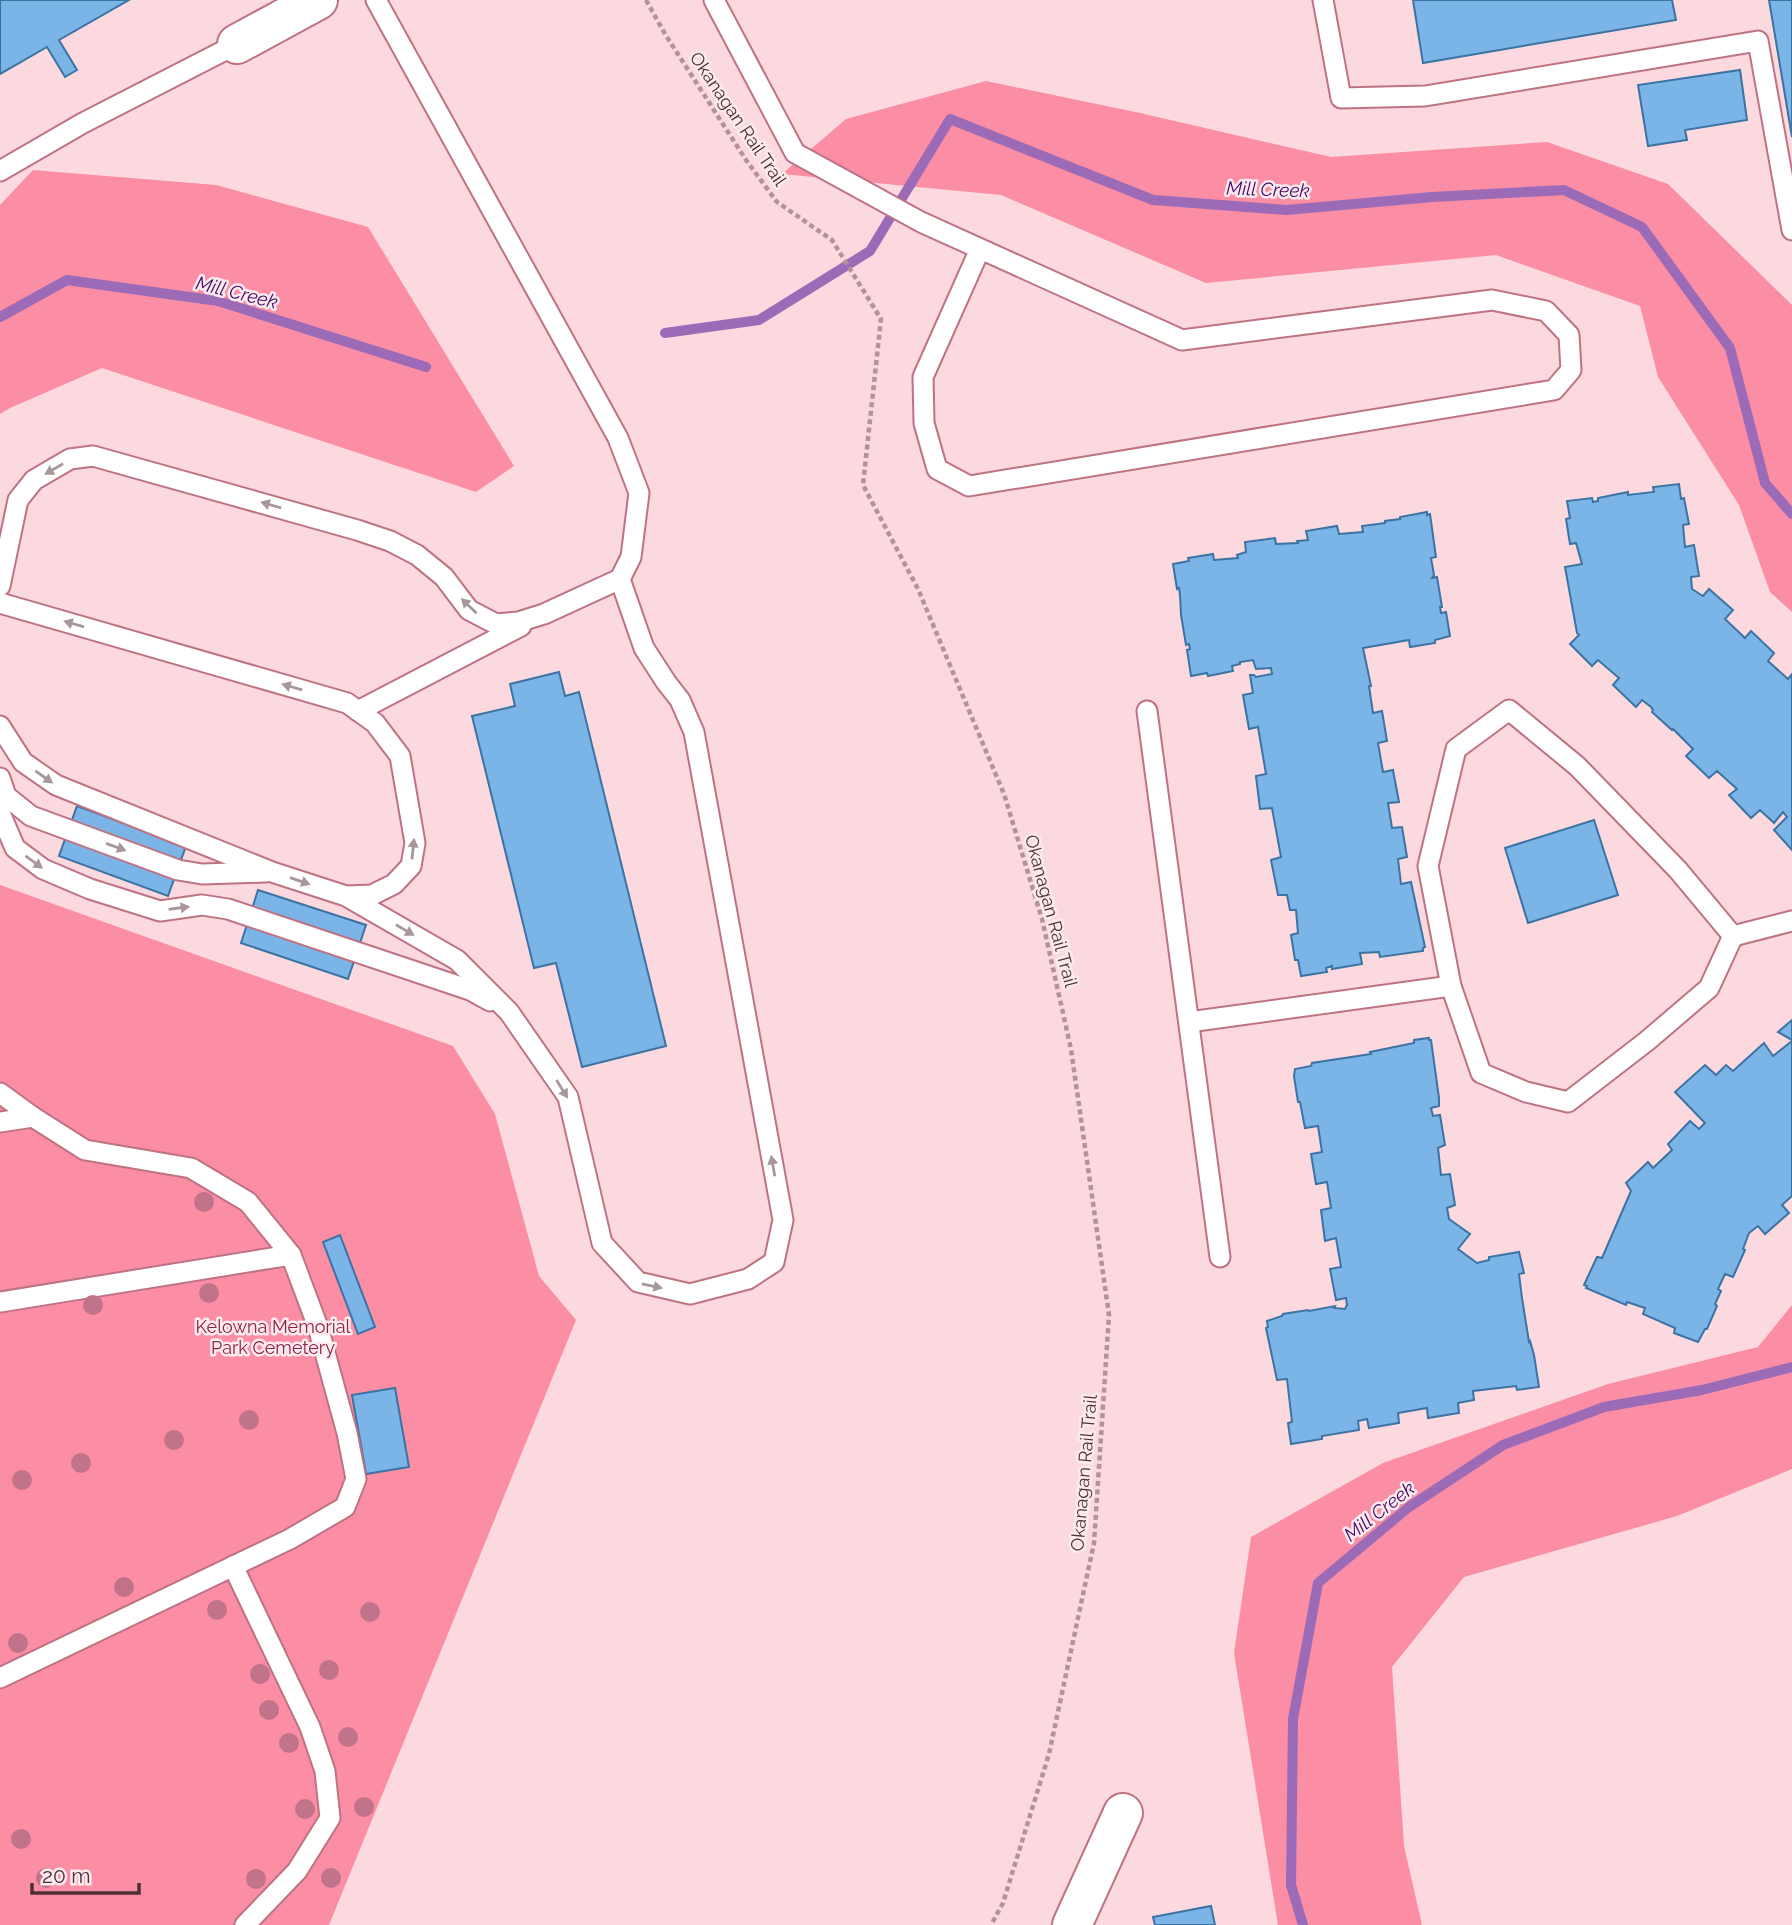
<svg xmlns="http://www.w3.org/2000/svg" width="1792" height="1925" font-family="Raleway,sans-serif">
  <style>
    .green { fill: #fb8da5 }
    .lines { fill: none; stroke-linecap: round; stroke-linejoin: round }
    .stream { stroke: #9b6bb7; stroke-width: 10 }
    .building { fill: #7bb4e7; stroke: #3b73a3; stroke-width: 2 }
    .lane-casing { stroke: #be7383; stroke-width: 23 }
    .street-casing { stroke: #be7383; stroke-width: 42 }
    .path { stroke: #b39298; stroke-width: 4.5; stroke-dasharray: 5 3.5; stroke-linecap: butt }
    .lane { stroke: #fff; stroke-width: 19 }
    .street { stroke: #fff; stroke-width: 38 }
    .tree { fill: #c1738a }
    .oneway { fill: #a7979a }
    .labels { text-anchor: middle; stroke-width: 5; stroke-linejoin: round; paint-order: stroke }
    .street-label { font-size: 18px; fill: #4f2f36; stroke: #fcebee }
    .park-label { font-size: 18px; fill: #912045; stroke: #fcebee }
    .water-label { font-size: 19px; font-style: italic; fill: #45096a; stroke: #fcebee }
  </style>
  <rect width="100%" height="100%" fill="#fbd9de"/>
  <!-- green -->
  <g class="green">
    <path d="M986,81L1140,113L1331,157L1547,142L1668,184L1792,305V612L1770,592L1739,505L1658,377L1640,306L1496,255L1206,283L1001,195L782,174L846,119Z"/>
    <path d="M33,170L216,185L368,227L514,466L476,492L102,368L10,408L0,414V205Z"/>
    <path d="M0,885L453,1046L495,1114L539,1276L576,1320L329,1925H0Z"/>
    <path d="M1792,1305V1469L1677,1516L1464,1577L1392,1667L1404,1846L1422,1925H1278L1234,1653L1251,1537L1383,1463L1608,1384L1758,1347Z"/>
  </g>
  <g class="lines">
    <!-- stream -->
    <g class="stream">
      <path d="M0,317L67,280L218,301L426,367"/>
      <path d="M665,333L759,320L870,251L950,119L1153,200L1287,210L1432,197L1564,190L1642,227L1730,348L1765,483L1792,514"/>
      <path d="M1303,1925L1291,1885L1293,1719L1318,1583L1409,1507L1503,1445L1604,1407L1702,1390L1792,1367"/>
    </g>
  </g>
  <!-- building -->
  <g class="building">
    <path d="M0,0H129L59,40L77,70L65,77L47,47L0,74Z"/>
    <path d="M1413,0H1672L1676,20L1423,63Z"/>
    <path d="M1769,0H1792V137Z"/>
    <path d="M1740,70L1747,120L1685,130L1687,140L1648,146L1638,85Z"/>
    <path d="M1679,484L1681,499L1684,498L1689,524L1683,525L1685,547L1694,545L1699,576L1691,577L1692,589L1703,596L1709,589L1733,610L1725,619L1745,638L1751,631L1774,653L1768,661L1788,679L1792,674V850L1774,830L1787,817L1783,812L1774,823L1760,810L1751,818L1729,795L1737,789L1717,771L1709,778L1686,756L1693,749L1673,729L1672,730L1652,712L1653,710L1651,707L1642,700L1636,707L1613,685L1619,678L1598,660L1592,666L1570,644L1579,635L1577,633L1565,567L1582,564L1576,543L1570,544L1566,519L1570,518L1567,501L1592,498L1593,502L1598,501V498L1628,492V495L1654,492L1653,487Z"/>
    <path d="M1427,512V515L1430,514L1436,557L1431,558L1434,575L1432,578L1437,577L1442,607H1440L1441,613L1446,612L1450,636L1435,640V643L1410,647L1409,640L1363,648L1371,686H1369L1373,713L1382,711L1387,741L1378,743L1383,772L1393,770L1399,802L1388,803L1392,828L1402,827L1407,857L1398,859L1401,884L1411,882L1425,947L1423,948V951L1380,957L1379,952L1360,953L1362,964L1332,969V966L1326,968L1327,972L1301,976L1298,960H1295L1291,935L1298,933L1296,910H1290L1287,895H1278L1271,860L1281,857L1272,808L1260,809L1256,776L1266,774L1258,727L1249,729L1243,695L1253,693L1250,675H1254L1256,677L1272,674L1271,668L1256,669L1253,660L1240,662V664L1232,666L1233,671L1208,676L1207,673L1191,676L1187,650L1190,649L1189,644L1186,645L1181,615L1180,595L1179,588L1177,589L1173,564L1189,561L1188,558L1213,554L1214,560L1238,558L1237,555L1246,552L1245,542L1275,538L1276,544L1298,543L1297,541L1308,540L1306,531L1337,526L1339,534L1363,532L1362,526L1385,523V521L1400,519V517Z"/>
    <path d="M559,672L565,696L579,692L666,1046L582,1067L556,963L534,968L472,716L515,706L510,684Z"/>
    <path d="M77,806L186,846L168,896L59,856Z"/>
    <path d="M1594,820L1618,895L1528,923L1505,848Z"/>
    <path d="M258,890L366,925L348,979L241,943Z"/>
    <path d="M1792,1020V1040L1778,1032Z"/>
    <path d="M1429,1038V1040H1431L1439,1098V1106L1431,1108L1433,1116L1440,1115L1445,1145L1438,1148L1441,1175L1450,1174L1455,1205L1447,1208L1449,1219L1470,1234L1458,1249L1477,1263L1489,1260V1257L1519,1252L1524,1273L1519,1274L1522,1298L1529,1342L1530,1341L1534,1355L1539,1387L1517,1390L1516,1386L1473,1391L1474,1400L1458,1403L1459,1413L1428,1418L1427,1408L1398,1413L1399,1423L1369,1428L1367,1419L1358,1421L1359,1430L1322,1436V1439L1291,1444L1288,1423L1292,1422L1287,1379L1277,1380L1266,1328L1268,1327L1267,1321L1282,1316L1283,1314L1308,1310L1309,1311L1335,1306L1334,1308L1345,1309L1347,1305L1346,1298L1336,1300L1330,1269L1341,1267L1336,1238L1325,1241L1321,1210L1331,1208L1327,1182L1316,1184L1311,1154L1322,1152L1318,1126L1305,1128L1300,1102H1298L1294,1076L1295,1069L1311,1066L1312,1063L1371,1054L1370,1052L1414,1043V1040Z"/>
    <path d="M1792,1041V1196L1782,1205L1789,1213L1765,1234L1758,1226L1749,1233L1743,1249L1745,1250L1733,1277L1725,1274L1718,1289L1721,1291L1715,1304L1717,1306L1707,1329H1705L1698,1342L1674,1333L1675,1328L1643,1314L1645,1308L1627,1302L1626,1305L1586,1288L1587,1286L1584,1285L1597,1257L1602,1258L1631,1191L1626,1183L1648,1162L1653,1168L1672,1150L1668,1144L1690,1121L1699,1129L1705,1123L1675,1092L1705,1065L1716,1075L1726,1065L1733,1071L1764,1043L1773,1056Z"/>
    <path d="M340,1235L375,1327L358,1334L323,1242Z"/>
    <path d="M395,1388L409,1467L366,1474L352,1395Z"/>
    <path d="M1211,1906L1215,1925H1155L1153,1917Z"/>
  </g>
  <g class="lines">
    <!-- lane casing -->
    <g class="lane-casing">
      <g id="lane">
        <path d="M714,0L795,153L921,222L1182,340L1492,300L1546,311L1569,335L1571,370L1554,390L969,486L937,469L924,423L923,377L980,249"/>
        <path d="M1323,0L1341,98L1425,96L1758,41L1792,230"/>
        <path d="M0,171L83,123L237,44"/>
        <path d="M0,586L18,500L34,480L70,459L93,456L357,530L390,541L417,555L444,577L469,610L496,624L518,622L544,614L620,579L631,557L639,493L618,438L376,0"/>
        <path d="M0,603L347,703L375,723L400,756L415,843L411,866L394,884L372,895L347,896"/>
        <path d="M1509,710L1577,766L1678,870L1733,936L1709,988L1647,1041L1568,1102L1526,1092L1481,1073L1451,986L1428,866L1456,749Z"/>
        <path d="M358,711L521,626"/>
        <path d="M1147,711L1220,1257"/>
        <path d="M0,726L23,762L56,785L272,872L346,896L457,960L509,1012L568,1097L602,1243L638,1282L690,1294L748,1279L774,1262L783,1220L694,732L680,700L666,682L644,648L620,579"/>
        <path d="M0,778L6,796L31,816L178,870L202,874L266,872"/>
        <path d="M0,813L15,848L43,869L90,889L160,911L202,905L228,909L470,990L490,1001"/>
        <path d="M1733,936L1792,921"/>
        <path d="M1189,1022L1451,986"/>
        <path d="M0,1093L33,1117L85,1150L191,1168L248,1202L291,1255L318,1327L347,1433L356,1479L345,1507L290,1539L0,1678"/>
        <path d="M0,1122L33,1117"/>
        <path d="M0,1302L291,1255"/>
        <path d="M233,1566L310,1727L325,1771L330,1818L297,1871L245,1925"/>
      </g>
    </g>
    <!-- street casing -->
    <g class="street-casing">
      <g id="street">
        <path d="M237,44L318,0"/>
        <path d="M1072,1925L1123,1813"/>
      </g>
    </g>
    <!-- path -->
    <path class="path" d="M646,0L665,34L746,160L777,202L832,240L881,319L863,485L918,589L1004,794L1042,919L1071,1049L1109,1315L1094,1543L1049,1754L1003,1903L991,1925"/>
    <!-- lane -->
    <use href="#lane" class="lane"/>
    <!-- street -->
    <use href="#street" class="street"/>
  </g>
  <!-- trees -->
  <g class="tree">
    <circle cx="204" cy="1202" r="10"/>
    <circle cx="209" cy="1293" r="10"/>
    <circle cx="93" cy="1305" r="10"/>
    <circle cx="249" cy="1420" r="10"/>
    <circle cx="174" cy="1440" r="10"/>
    <circle cx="81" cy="1463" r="10"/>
    <circle cx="22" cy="1480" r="10"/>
    <circle cx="124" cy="1587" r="10"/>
    <circle cx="217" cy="1610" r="10"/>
    <circle cx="370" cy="1612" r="10"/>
    <circle cx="18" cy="1643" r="10"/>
    <circle cx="329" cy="1670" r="10"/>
    <circle cx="260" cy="1674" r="10"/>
    <circle cx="269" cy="1710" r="10"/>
    <circle cx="348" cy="1737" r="10"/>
    <circle cx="289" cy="1743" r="10"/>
    <circle cx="364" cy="1807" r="10"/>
    <circle cx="305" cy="1809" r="10"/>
    <circle cx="21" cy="1839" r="10"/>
    <circle cx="46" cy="1878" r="10"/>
    <circle cx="331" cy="1878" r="10"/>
    <circle cx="256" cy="1879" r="10"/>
  </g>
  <!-- one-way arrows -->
  <defs><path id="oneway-solid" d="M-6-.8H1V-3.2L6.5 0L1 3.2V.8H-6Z" transform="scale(1.75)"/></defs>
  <g class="oneway">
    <use href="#oneway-solid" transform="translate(54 469) rotate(150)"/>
    <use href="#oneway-solid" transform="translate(271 505) rotate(-164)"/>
    <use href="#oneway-solid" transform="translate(469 606) rotate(-136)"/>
    <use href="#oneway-solid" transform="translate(74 624) rotate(-164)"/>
    <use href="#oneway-solid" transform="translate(292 687) rotate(-164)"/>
    <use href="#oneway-solid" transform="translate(44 777) rotate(35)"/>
    <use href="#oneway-solid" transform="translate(116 847) rotate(20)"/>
    <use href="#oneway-solid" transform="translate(413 849) rotate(-84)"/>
    <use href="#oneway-solid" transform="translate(34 862) rotate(36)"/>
    <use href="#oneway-solid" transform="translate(300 881) rotate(19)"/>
    <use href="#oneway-solid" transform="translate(179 908) rotate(-8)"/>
    <use href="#oneway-solid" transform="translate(405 930) rotate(30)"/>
    <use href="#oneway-solid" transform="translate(562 1089) rotate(58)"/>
    <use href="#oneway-solid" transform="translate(773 1166) rotate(-100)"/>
    <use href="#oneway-solid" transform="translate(652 1286) rotate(12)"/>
  </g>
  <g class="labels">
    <!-- street labels -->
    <g class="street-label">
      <text transform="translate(738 119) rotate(56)" y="6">Okanagan Rail Trail</text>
      <text transform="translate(1051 911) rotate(75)" y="6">Okanagan Rail Trail</text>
      <text transform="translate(1084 1473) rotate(-85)" y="6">Okanagan Rail Trail</text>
    </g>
    <!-- park labels -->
    <g class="park-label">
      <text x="273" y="1333">Kelowna Memorial<tspan x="273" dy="21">Park Cemetery</tspan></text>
    </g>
    <!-- water labels -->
    <g class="water-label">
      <text transform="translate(1268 189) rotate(2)" y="7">Mill Creek</text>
      <text transform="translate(237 292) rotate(14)" y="7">Mill Creek</text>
      <text transform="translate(1379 1511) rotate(-38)" y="7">Mill Creek</text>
    </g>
  </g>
  <!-- scale -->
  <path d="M32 1883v10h107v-10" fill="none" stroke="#4f2f36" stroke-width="3.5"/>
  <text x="42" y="1883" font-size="21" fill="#4f2f36" stroke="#fcebee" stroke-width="5" paint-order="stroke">20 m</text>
</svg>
